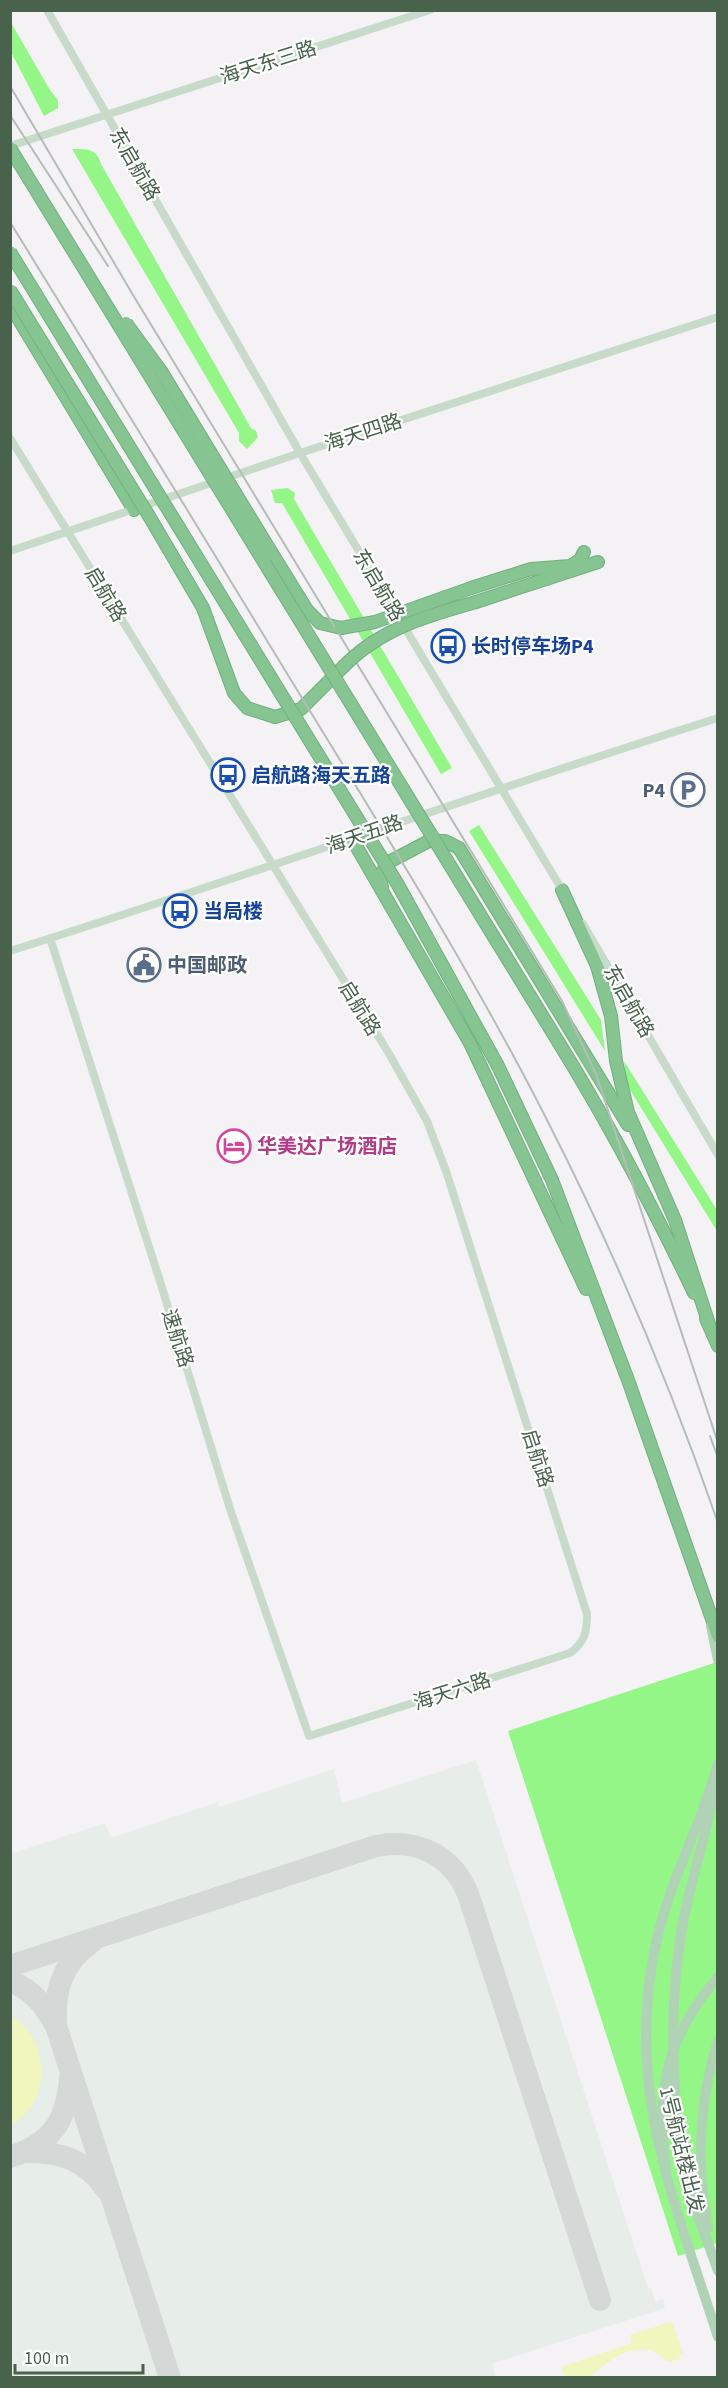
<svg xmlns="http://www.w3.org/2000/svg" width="728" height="2388" font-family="'Source Sans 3','Noto Sans SC',sans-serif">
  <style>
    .airport { fill: #e7ede8 }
    .green { fill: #f1f5be }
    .water { fill: #94f687 }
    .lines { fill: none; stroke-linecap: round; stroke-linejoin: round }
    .taxiway { stroke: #d4d8d6; stroke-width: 22 }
    .highway-casing { stroke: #71b17d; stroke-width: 14 }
    .minor { stroke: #c8dbca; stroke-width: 8 }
    .major { stroke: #b0d3b6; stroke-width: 10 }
    .highway { stroke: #86c592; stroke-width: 12 }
    .rail { stroke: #b4bdb6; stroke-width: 2 }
    .highway-bridge-casing { stroke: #71b17d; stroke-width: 14; stroke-linecap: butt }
    .major-bridge { stroke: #b0d3b6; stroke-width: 10 }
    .highway-bridge { stroke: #86c592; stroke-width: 12 }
    .labels { text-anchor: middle; stroke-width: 4.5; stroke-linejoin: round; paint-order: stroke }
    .street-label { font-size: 20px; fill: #48624c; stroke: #fff }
    .transit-label { font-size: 20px; font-weight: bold; fill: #164399; stroke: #fff; text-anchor: start }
    .service-label { font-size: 20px; font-weight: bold; fill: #4e5e75; stroke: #fff; text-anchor: end }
    .hotel-label { font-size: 20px; font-weight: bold; fill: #b23c85; stroke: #fff; text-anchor: start }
  </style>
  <rect width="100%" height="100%" fill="#f4f2f5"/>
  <!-- airport -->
  <path class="airport" d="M476,1760L648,2288L651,2287L655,2302L663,2299L665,2308L492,2364L496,2377H11L10,1854L105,1823L111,1838L218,1802L220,1807L334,1769L342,1803Z"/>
  <!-- green -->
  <g class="green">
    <path d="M11,2017C51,2036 52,2106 11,2124Z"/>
    <path d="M670,2322L673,2324L683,2354L679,2355L680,2359L669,2362C661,2358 658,2352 649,2350C628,2345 604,2363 591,2377H565L561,2367L632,2343L630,2335Z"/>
  </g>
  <!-- water -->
  <g class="water">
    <path d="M10,21L50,90L58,100V108L44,116L11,52Z"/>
    <path d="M72,149C86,149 97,148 101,164L251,428L256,431L258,437L247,449L239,441V433Z"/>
    <path d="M288,488L295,493L294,499L452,768L441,774L282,503H275L271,490Z"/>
    <path d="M479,825L601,1020L605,1051L469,831Z"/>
    <path d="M624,1061L717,1210V1231L627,1085Z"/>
    <path d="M717,1662V2243L678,2256L508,1731Z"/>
  </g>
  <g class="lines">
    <!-- taxiway -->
    <g class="taxiway">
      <path d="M10,1966L376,1846C417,1838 452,1855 468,1894L600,2300"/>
      <path d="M10,1981C33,1990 45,2006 56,2026L170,2378"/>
      <path d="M56,2025C54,1991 62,1962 92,1942"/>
      <path d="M25,2152C60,2151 85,2160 106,2189"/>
      <path d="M10,2157C52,2143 66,2122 70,2079"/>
    </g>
    <!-- highway casing -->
    <g class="highway-casing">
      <g id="highway">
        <path d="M10,305L134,510"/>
        <path d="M149,516L203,608L234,693L247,708L275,717L301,709L343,667"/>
        <path d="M273,555L307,610L320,623L341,628"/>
        <path d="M471,588L531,569L570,566L580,560L584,552"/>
        <path d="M476,602L598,562"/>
        <path d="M352,839L470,1043L586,1289"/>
        <path d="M382,887L380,877L387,863L429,841H445L459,848L628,1125"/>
        <path d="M562,890L597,966L611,1016L616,1061L628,1112L675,1220L709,1324"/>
        <path d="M559,1043C609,1124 653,1207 694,1293"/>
        <path d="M498,1066L552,1180L628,1380L718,1636"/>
        <path d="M706,1319L718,1346"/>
      </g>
    </g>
    <!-- minor -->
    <g class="minor">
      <path d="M47,10L300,453L564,893"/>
      <path d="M10,146L430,10"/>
      <path d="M10,438L388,1052L427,1121L447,1174L587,1614C587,1632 585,1642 570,1653L309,1736L231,1512L159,1278L50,938"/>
      <path d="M10,551L300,453L718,317"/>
      <path d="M583,924L718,1155"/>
      <path d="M10,951C247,876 481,793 718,718"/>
    </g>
    <!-- major -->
    <g class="major">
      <path d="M711,1626L718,1660"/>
      <path d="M718,1763C702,1823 671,1878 657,1939C623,2086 674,2199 718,2337"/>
      <path d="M715,1788C706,1837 689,1885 681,1934C668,2018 671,2107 690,2189C697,2217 709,2244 718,2271"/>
      <path d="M708,2228C696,2166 699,2101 718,2041"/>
    </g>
    <!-- highway -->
    <use href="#highway" class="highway"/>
    <!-- rail -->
    <g class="rail">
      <path d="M10,86L133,295L562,1001L596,1074L718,1443"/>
      <path d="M10,115L108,266"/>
      <path d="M10,222C104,374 198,527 291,680C379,824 469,967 546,1118C613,1249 670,1384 718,1523"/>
      <path d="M710,1436L718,1458"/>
    </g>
    <!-- highway-bridge casing -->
    <g class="highway-bridge-casing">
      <g id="highway-bridge">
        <path d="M10,148L559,1043"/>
        <path d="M10,252L397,883L498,1066"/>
        <path d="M10,290L149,516"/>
        <path d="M126,323L161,371L273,555"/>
        <path d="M341,628L375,622L471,588"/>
        <path d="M343,667C380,629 426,616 476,602"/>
      </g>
    </g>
    <!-- major-bridge -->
    <path class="major-bridge" d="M666,2169C655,2091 666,2038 718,1977"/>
    <!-- highway-bridge -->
    <use href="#highway-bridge" class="highway-bridge"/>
  </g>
  <!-- icons -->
  <defs>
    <g id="bus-ring" transform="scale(1.725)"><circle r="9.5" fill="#fff" stroke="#1a4fb4" stroke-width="1.5"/><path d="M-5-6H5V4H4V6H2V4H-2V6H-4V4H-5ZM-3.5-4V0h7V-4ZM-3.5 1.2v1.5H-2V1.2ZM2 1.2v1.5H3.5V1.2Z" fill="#1a4fb4"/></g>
    <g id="parking-ring" transform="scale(1.725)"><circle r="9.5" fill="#fff" stroke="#5c6f8a" stroke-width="1.5"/><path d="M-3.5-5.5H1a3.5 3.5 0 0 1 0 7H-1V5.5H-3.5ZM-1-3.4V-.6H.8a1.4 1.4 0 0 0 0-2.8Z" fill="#5c6f8a"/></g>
    <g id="civic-ring" transform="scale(1.725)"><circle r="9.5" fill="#fff" stroke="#5c6f8a" stroke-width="1.5"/><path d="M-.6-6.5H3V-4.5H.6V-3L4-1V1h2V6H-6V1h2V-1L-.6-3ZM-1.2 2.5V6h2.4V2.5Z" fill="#5c6f8a"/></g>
    <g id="hotel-ring" transform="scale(1.725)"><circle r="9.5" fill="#fff" stroke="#d1479c" stroke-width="1.5"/><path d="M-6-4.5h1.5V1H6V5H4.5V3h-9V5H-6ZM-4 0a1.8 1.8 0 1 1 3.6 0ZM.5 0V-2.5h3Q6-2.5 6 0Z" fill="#d1479c"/></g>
  </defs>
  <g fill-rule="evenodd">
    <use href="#bus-ring" x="448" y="646"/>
    <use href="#bus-ring" x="228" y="775"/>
    <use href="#parking-ring" x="688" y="790"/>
    <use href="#bus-ring" x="180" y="911"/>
    <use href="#civic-ring" x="144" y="965"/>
    <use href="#hotel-ring" x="234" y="1146"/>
  </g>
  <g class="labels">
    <!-- street labels -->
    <g class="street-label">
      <text transform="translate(268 62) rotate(-18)" y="7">海天东三路</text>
      <text transform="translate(135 164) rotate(60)" y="7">东启航路</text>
      <text transform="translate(363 432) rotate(-18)" y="7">海天四路</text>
      <text transform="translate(379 585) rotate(59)" y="7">东启航路</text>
      <text transform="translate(106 594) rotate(59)" y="7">启航路</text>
      <text transform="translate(364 834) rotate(-19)" y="7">海天五路</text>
      <text transform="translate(629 1001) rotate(60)" y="7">东启航路</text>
      <text transform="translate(360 1008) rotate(58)" y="7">启航路</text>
      <text transform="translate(178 1338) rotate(72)" y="7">速航路</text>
      <text transform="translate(538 1458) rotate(72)" y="7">启航路</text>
      <text transform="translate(452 1691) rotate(-18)" y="7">海天六路</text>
      <text transform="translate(682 2150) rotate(76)" y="7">1号航站楼出发</text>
    </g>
    <!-- transit labels -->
    <g class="transit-label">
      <text x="471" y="653">长时停车场P4</text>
      <text x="251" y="782">启航路海天五路</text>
      <text x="203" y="918">当局楼</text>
    </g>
    <!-- service labels -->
    <g class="service-label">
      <text x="665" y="797">P4</text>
      <text x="167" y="972" text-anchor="start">中国邮政</text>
    </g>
    <!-- hotel labels -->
    <g class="hotel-label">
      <text x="257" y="1153">华美达广场酒店</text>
    </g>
  </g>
  <!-- border -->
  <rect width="728" height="2388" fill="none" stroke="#48624c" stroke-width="24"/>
  <!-- scale -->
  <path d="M15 2364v9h128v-9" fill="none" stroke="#48624c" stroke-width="3"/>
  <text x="24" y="2364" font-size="18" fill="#48624c" stroke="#ffffff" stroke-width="4.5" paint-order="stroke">100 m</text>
</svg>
